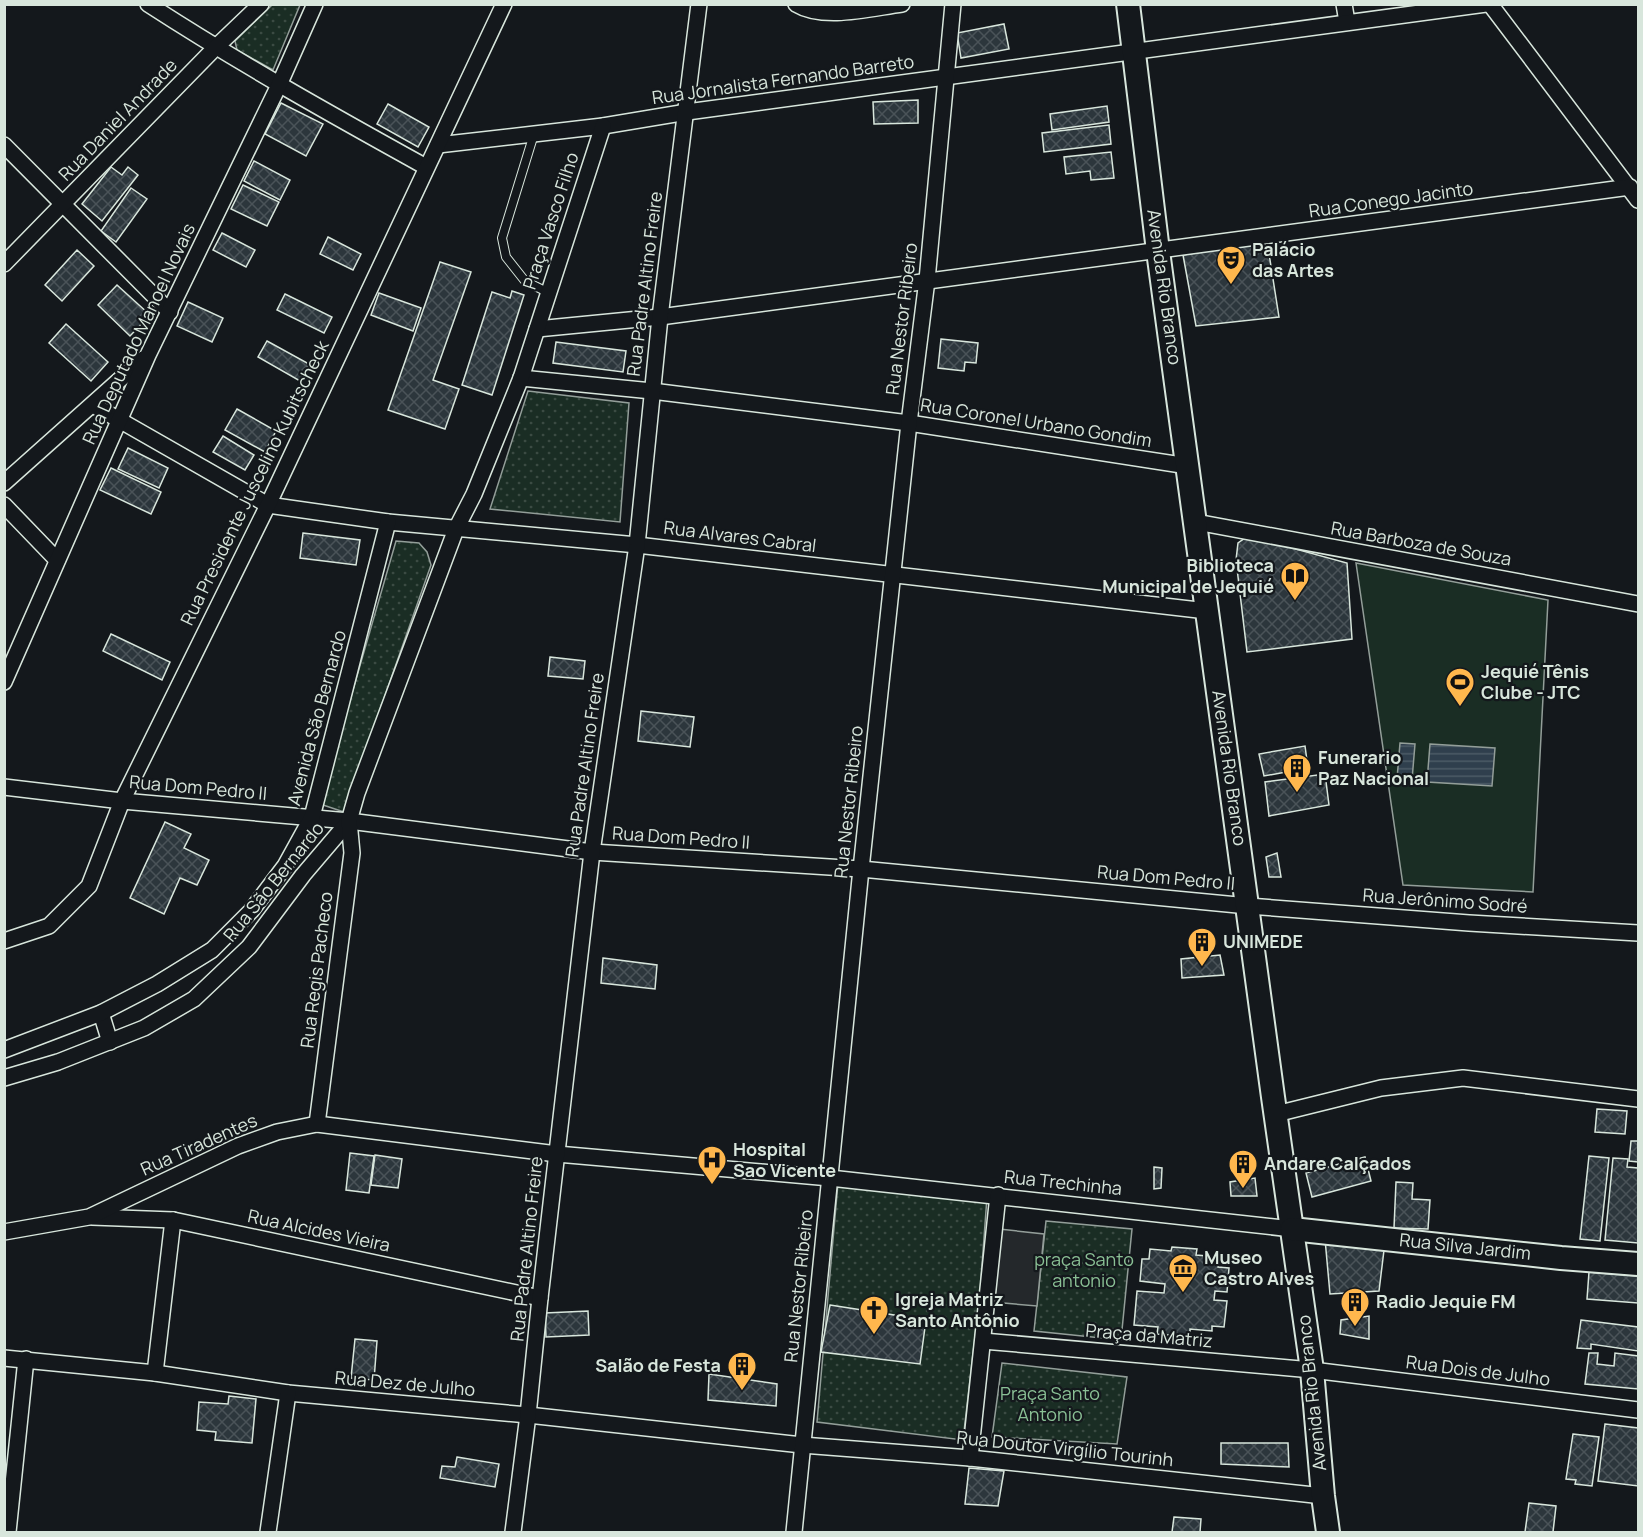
<svg xmlns="http://www.w3.org/2000/svg" width="1643" height="1537" font-family="Manrope,sans-serif">
  <style>
    .grass { fill: url(#grass-dots); stroke: #939e99; stroke-width: 1.5 }
    .garden { fill: #1a2d24; stroke: #939e99; stroke-width: 1.5 }
    .parking { fill: #24282b; stroke: #939e99; stroke-width: 1.5 }
    .water { fill: url(#water-rules); stroke: #939e99; stroke-width: 1.5 }
    .building { fill: url(#building-cross-hatch); stroke: #d8e6dc; stroke-width: 1.5 }
    .lines { fill: none; stroke-linecap: round; stroke-linejoin: round }
    .service-casing { stroke: #d8e6dc; stroke-width: 10 }
    .minor-casing { stroke: #d8e6dc; stroke-width: 18 }
    .secondary-casing { stroke: #d8e6dc; stroke-width: 26 }
    .service { stroke: #14181c; stroke-width: 8 }
    .minor { stroke: #14181c; stroke-width: 15 }
    .secondary { stroke: #14181c; stroke-width: 22 }
    .labels { text-anchor: middle; stroke-width: 4.5; stroke-linejoin: round; paint-order: stroke }
    .street-label { font-size: 18px; fill: #d8e6dc; stroke: #14181c }
    .poi-label { font-size: 18px; font-weight: bold; fill: #d8e6dc; stroke: #14181c; text-anchor: start }
    .park-label { font-size: 18px; fill: #8ac095; stroke: #14181c }
  </style>
  <defs>
    <pattern id="grass-dots" width="8" height="8" patternUnits="userSpaceOnUse" patternTransform="scale(1.5)"><rect width="8" height="8" fill="#1a2d24"/><path d="M2 2h.1M6 6h.1" fill="none" stroke="#3b4b43" stroke-width="1.8" stroke-linecap="round"/></pattern>
    <pattern id="water-rules" width="6" height="5" patternUnits="userSpaceOnUse" patternTransform="scale(1.5)"><rect width="6" height="5" fill="#2f3f4d"/><path d="M0 2.5h6" fill="none" stroke="#4c5b66"/></pattern>
    <pattern id="building-cross-hatch" width="8" height="8" patternUnits="userSpaceOnUse" patternTransform="scale(1.5)"><rect width="8" height="8" fill="#2c363c"/><path d="M0 0l8 8M0 8l8-8" fill="none" stroke="#4a5358"/></pattern>
  </defs>
  <rect width="100%" height="100%" fill="#14181c"/>
  <!-- grass -->
  <g class="grass">
    <path d="M272,5H300L273,70L237,50L235,41Z"/>
    <path d="M528,391L629,403L620,522L490,509Z"/>
    <path d="M396,541L419,543L427,552L431,565L344,812L320,804Z"/>
    <path d="M838,1183L987,1197L980,1293L963,1440L817,1422Z"/>
    <path d="M1046,1221L1132,1229L1121,1340L1034,1331Z"/>
    <path d="M1002,1363L1127,1377L1117,1444L992,1437Z"/>
  </g>
  <!-- garden -->
  <path class="garden" d="M1356,563L1548,600L1533,892L1403,885Z"/>
  <!-- parking -->
  <path class="parking" d="M999,1229L1044,1234L1037,1306L992,1302Z"/>
  <!-- water -->
  <g class="water">
    <path d="M1400,743L1415,744L1412,780L1397,779Z"/>
    <path d="M1430,744L1495,748L1492,786L1427,782Z"/>
  </g>
  <!-- building -->
  <g class="building">
    <path d="M1004,24L1009,49L961,58L957,33Z"/>
    <path d="M918,100V123L874,124L873,102Z"/>
    <path d="M281,103L323,124L306,156L265,134Z"/>
    <path d="M388,104L429,127L418,147L377,124Z"/>
    <path d="M1107,106L1109,122L1052,130L1050,114Z"/>
    <path d="M1109,125L1111,144L1044,152L1042,133Z"/>
    <path d="M1111,152L1114,178L1091,180L1090,171L1066,174L1064,157Z"/>
    <path d="M254,161L290,180L280,200L244,181Z"/>
    <path d="M111,167L122,175L128,167L138,175L102,221L82,204Z"/>
    <path d="M243,185L279,202L267,226L231,209Z"/>
    <path d="M131,188L147,199L116,242L101,231Z"/>
    <path d="M222,233L255,250L246,267L213,250Z"/>
    <path d="M328,237L361,254L353,270L320,254Z"/>
    <path d="M1267,241L1279,317L1196,326L1183,255Z"/>
    <path d="M77,250L94,266L62,301L45,285Z"/>
    <path d="M440,262L471,272L433,380L459,389L445,429L388,410Z"/>
    <path d="M117,285L150,315L130,336L98,305Z"/>
    <path d="M512,291L524,295L492,395L462,385L492,292L510,298Z"/>
    <path d="M379,293L421,308L413,331L371,315Z"/>
    <path d="M285,294L332,317L324,333L277,310Z"/>
    <path d="M188,302L223,318L212,342L177,326Z"/>
    <path d="M66,324L108,362L91,381L49,343Z"/>
    <path d="M941,339L978,343L976,363L965,362L964,371L938,368Z"/>
    <path d="M267,341L309,364L300,381L258,357Z"/>
    <path d="M556,342L626,351L623,372L553,363Z"/>
    <path d="M237,409L276,431L265,452L225,430Z"/>
    <path d="M223,436L254,455L245,470L213,452Z"/>
    <path d="M128,448L168,468L159,488L118,469Z"/>
    <path d="M111,468L161,492L151,514L100,490Z"/>
    <path d="M303,533L360,540L356,565L300,558Z"/>
    <path d="M1248,536L1347,563L1352,639L1247,652L1236,560L1238,543Z"/>
    <path d="M111,634L170,662L162,680L103,651Z"/>
    <path d="M550,657L585,661L583,679L548,676Z"/>
    <path d="M641,711L694,717L690,747L638,741Z"/>
    <path d="M1305,746L1308,768L1264,776L1259,754Z"/>
    <path d="M1325,774L1329,805L1269,816L1265,782Z"/>
    <path d="M165,822L191,834L184,848L209,860L197,885L180,878L164,914L130,898Z"/>
    <path d="M1277,853L1281,877H1269L1266,857Z"/>
    <path d="M1220,955L1224,975L1182,978L1181,959Z"/>
    <path d="M603,958L657,965L655,989L601,983Z"/>
    <path d="M1597,1109L1627,1111L1625,1134L1595,1132Z"/>
    <path d="M1631,1141H1638V1162L1629,1161Z"/>
    <path d="M350,1153L374,1156L369,1193L346,1190Z"/>
    <path d="M375,1155L402,1159L398,1188L371,1185Z"/>
    <path d="M1589,1156L1609,1158L1600,1241L1580,1239Z"/>
    <path d="M1365,1157L1371,1181L1312,1197L1306,1173Z"/>
    <path d="M1613,1158L1628,1159L1627,1167L1638,1168V1243L1605,1240Z"/>
    <path d="M1154,1167L1162,1168L1161,1188L1154,1189Z"/>
    <path d="M1255,1178L1257,1196H1231L1230,1182Z"/>
    <path d="M1396,1182L1413,1183L1412,1199L1430,1200L1428,1229L1394,1228Z"/>
    <path d="M1325,1239L1385,1242L1379,1291L1330,1294Z"/>
    <path d="M1172,1247L1197,1249L1196,1255L1219,1257L1218,1267L1229,1268L1227,1292L1215,1291L1214,1300L1227,1301L1224,1327L1212,1326V1331L1190,1329V1337L1157,1334L1158,1327L1134,1325L1137,1291L1164,1293L1165,1284L1140,1281L1142,1259H1149L1150,1249L1171,1251Z"/>
    <path d="M1589,1272L1638,1276V1303L1587,1299Z"/>
    <path d="M830,1305L926,1320L920,1364L821,1352Z"/>
    <path d="M588,1311L589,1335L546,1337L545,1313Z"/>
    <path d="M1369,1316V1339L1340,1334L1341,1320Z"/>
    <path d="M1581,1320L1638,1327V1351L1591,1344V1349L1577,1348Z"/>
    <path d="M355,1339L377,1341L374,1380L351,1378Z"/>
    <path d="M1589,1353H1598L1597,1364L1614,1366L1615,1353L1638,1356V1389L1585,1384Z"/>
    <path d="M709,1374L777,1384L776,1406L708,1400Z"/>
    <path d="M229,1396L256,1399L252,1443L215,1440L216,1432L197,1430L199,1402L228,1404Z"/>
    <path d="M1605,1424L1638,1428V1486L1598,1481Z"/>
    <path d="M1573,1434L1599,1437L1592,1486L1575,1484L1576,1480L1566,1479Z"/>
    <path d="M1221,1443H1288L1289,1467L1221,1464Z"/>
    <path d="M457,1457L499,1464L495,1487L440,1478L442,1466L455,1467Z"/>
    <path d="M969,1468L1004,1471L998,1506L965,1504Z"/>
    <path d="M1529,1503L1556,1506L1553,1532H1525Z"/>
    <path d="M1174,1517L1201,1519L1200,1532H1172Z"/>
  </g>
  <g class="lines">
    <!-- service casing -->
    <g class="service-casing">
      <path id="service" d="M534,134L502,238L506,257L525,281L549,293"/>
    </g>
    <!-- minor casing -->
    <g class="minor-casing">
      <g id="minor">
        <path d="M148,4C239,63 332,115 426,167"/>
        <path d="M796,4C824,21 871,8 902,4"/>
        <path d="M1344,4L1347,22"/>
        <path d="M1490,4L1638,200"/>
        <path d="M4,145L170,312"/>
        <path d="M438,145L603,126L687,112L1486,4"/>
        <path d="M4,264L215,48L261,4"/>
        <path d="M537,329L660,317L1630,187"/>
        <path d="M521,378L652,391L909,423L1188,466"/>
        <path d="M93,405L268,505L388,522L637,545L1207,611"/>
        <path d="M4,483L143,359"/>
        <path d="M4,505L57,560"/>
        <path d="M1196,522L1638,604"/>
        <path d="M4,682L148,355L279,85L315,4"/>
        <path d="M4,787L122,801L349,821L592,852L861,869L1248,906L1469,923L1638,933"/>
        <path d="M4,941L49,926L89,886L122,801L268,505L504,4"/>
        <path d="M101,1013L110,1042"/>
        <path d="M4,1050L101,1013L157,984L212,950L251,911L285,866L312,817L388,522"/>
        <path d="M4,1078L58,1062L144,1028L194,999L249,947L303,875L349,821"/>
        <path d="M1276,1114L1381,1088L1463,1078L1638,1099"/>
        <path d="M317,1124L352,853L349,821L357,793L456,529L474,494L521,378L603,126"/>
        <path d="M92,1217L173,1220L540,1298"/>
        <path d="M4,1232L89,1217L238,1146L277,1132L317,1124L557,1154L830,1178L1292,1229"/>
        <path d="M983,1341L1312,1370L1638,1410"/>
        <path d="M4,1358L155,1373L288,1393L528,1415L802,1445L970,1458L1323,1496"/>
        <path d="M155,1373L173,1220"/>
        <path d="M970,1458L998,1195"/>
        <path d="M8,1532L26,1359"/>
        <path d="M268,1532L288,1393"/>
        <path d="M513,1532L528,1415L540,1298L592,852L637,545L660,317L699,4"/>
        <path d="M794,1532L861,869L909,423L927,280L953,4"/>
      </g>
    </g>
    <!-- secondary casing -->
    <g class="secondary-casing">
      <g id="secondary">
        <path d="M1128,4L1158,251L1273,1097L1312,1370L1323,1496L1328,1532"/>
        <path d="M1292,1229L1561,1258L1638,1264"/>
      </g>
    </g>
    <!-- service -->
    <use href="#service" class="service"/>
    <!-- minor -->
    <use href="#minor" class="minor"/>
    <!-- secondary -->
    <use href="#secondary" class="secondary"/>
  </g>
  <!-- icons -->
  <defs>
    <g id="theatre-pin" transform="scale(1.5)"><path d="M0 17L-7.5 6A9.5 9.5 0 1 1 7.5 6Z" fill="#ffb74d" stroke="#14181c"/><path d="M-5-5.5Q0-4 5-5.5V0Q5 5 0 6Q-5 5-5 0ZM-3.3-2.5H-1v1.5H-3.3ZM1-2.5H3.3v1.5H1ZM-2.8 1Q0 5.5 2.8 1Z" fill="#111"/></g>
    <g id="library-pin" transform="scale(1.5)"><path d="M0 17L-7.5 6A9.5 9.5 0 1 1 7.5 6Z" fill="#ffb74d" stroke="#14181c"/><path d="M-6-4Q-3-5.5-.7-3.5V5Q-3 3-6 4ZM6-4Q3-5.5 .7-3.5V5Q3 3 6 4Z" fill="#111"/></g>
    <g id="stadium-pin" transform="scale(1.5)"><path d="M0 17L-7.5 6A9.5 9.5 0 1 1 7.5 6Z" fill="#ffb74d" stroke="#14181c"/><path d="M0-5a6.5 5 0 1 0 0 10a6.5 5 0 1 0 0-10ZM-3.5-1.8h7v3.6h-7Z" fill="#111"/></g>
    <g id="building-pin" transform="scale(1.5)"><path d="M0 17L-7.5 6A9.5 9.5 0 1 1 7.5 6Z" fill="#ffb74d" stroke="#14181c"/><path d="M-4-6H4V6H1V3H-1V6H-4ZM-2.5-4.3h1.7v1.8h-1.7ZM.8-4.3h1.7v1.8H.8ZM-2.5-1h1.7V.8h-1.7ZM.8-1h1.7V.8H.8Z" fill="#111"/></g>
    <g id="hospital-pin" transform="scale(1.5)"><path d="M0 17L-7.5 6A9.5 9.5 0 1 1 7.5 6Z" fill="#ffb74d" stroke="#14181c"/><path d="M-5-5h3v3.5h4V-5h3V5h-3V1.5h-4V5h-3Z" fill="#111"/></g>
    <g id="museum-pin" transform="scale(1.5)"><path d="M0 17L-7.5 6A9.5 9.5 0 1 1 7.5 6Z" fill="#ffb74d" stroke="#14181c"/><path d="M0-6L6-3V-2H-6V-3ZM-5-1h2V3h-2ZM-1-1h2V3h-2ZM3-1h2V3H3ZM-6 4H6V6H-6Z" fill="#111"/></g>
    <g id="church-pin" transform="scale(1.5)"><path d="M0 17L-7.5 6A9.5 9.5 0 1 1 7.5 6Z" fill="#ffb74d" stroke="#14181c"/><path d="M-1.2-6h2.4v3.5h3.3v2.4h-3.3V6h-2.4V-.1h-3.3v-2.4h3.3Z" fill="#111"/></g>
  </defs>
  <g fill-rule="evenodd">
    <use href="#theatre-pin" x="1231" y="260"/>
    <use href="#library-pin" x="1295" y="576"/>
    <use href="#stadium-pin" x="1460" y="682"/>
    <use href="#building-pin" x="1297" y="768"/>
    <use href="#building-pin" x="1202" y="942"/>
    <use href="#hospital-pin" x="712" y="1160"/>
    <use href="#building-pin" x="1243" y="1164"/>
    <use href="#museum-pin" x="1183" y="1268"/>
    <use href="#building-pin" x="1355" y="1302"/>
    <use href="#church-pin" x="874" y="1310"/>
    <use href="#building-pin" x="742" y="1366"/>
  </g>
  <g class="labels">
    <!-- street labels -->
    <g class="street-label">
      <text transform="translate(783 80) rotate(-8)" y="6">Rua Jornalista Fernando Barreto</text>
      <text transform="translate(118 120) rotate(-46)" y="6">Rua Daniel Andrade</text>
      <text transform="translate(1391 200) rotate(-8)" y="6">Rua Conego Jacinto</text>
      <text transform="translate(551 221) rotate(-72)" y="6">Praça Vasco Filho</text>
      <text transform="translate(645 284) rotate(-83)" y="6">Rua Padre Altino Freire</text>
      <text transform="translate(1164 287) rotate(82)" y="6">Avenida Rio Branco</text>
      <text transform="translate(902 319) rotate(-83)" y="6">Rua Nestor Ribeiro</text>
      <text transform="translate(139 334) rotate(-65)" y="6">Rua Deputado Manoel Novais</text>
      <text transform="translate(1036 423) rotate(9)" y="6">Rua Coronel Urbano Gondim</text>
      <text transform="translate(255 483) rotate(-64)" y="6">Rua Presidente Juscelino Kubitscheck</text>
      <text transform="translate(740 537) rotate(7)" y="6">Rua Alvares Cabral</text>
      <text transform="translate(1421 544) rotate(10)" y="6">Rua Barboza de Souza</text>
      <text transform="translate(317 718) rotate(-75)" y="6">Avenida São Bernardo</text>
      <text transform="translate(585 765) rotate(-82)" y="6">Rua Padre Altino Freire</text>
      <text transform="translate(1229 768) rotate(82)" y="6">Avenida Rio Branco</text>
      <text transform="translate(198 788) rotate(5)" y="6">Rua Dom Pedro II</text>
      <text transform="translate(849 802) rotate(-84)" y="6">Rua Nestor Ribeiro</text>
      <text transform="translate(681 838) rotate(4)" y="6">Rua Dom Pedro II</text>
      <text transform="translate(1166 878) rotate(5)" y="6">Rua Dom Pedro II</text>
      <text transform="translate(274 882) rotate(-51)" y="6">Rua São Bernardo</text>
      <text transform="translate(1445 901) rotate(4)" y="6">Rua Jerônimo Sodré</text>
      <text transform="translate(317 970) rotate(-83)" y="6">Rua Regis Pacheco</text>
      <text transform="translate(199 1145) rotate(-24)" y="6">Rua Tiradentes</text>
      <text transform="translate(1063 1183) rotate(6)" y="6">Rua Trechinha</text>
      <text transform="translate(319 1231) rotate(12)" y="6">Rua Alcides Vieira</text>
      <text transform="translate(1465 1247) rotate(6)" y="6">Rua Silva Jardim</text>
      <text transform="translate(527 1249) rotate(-84)" y="6">Rua Padre Altino Freire</text>
      <text transform="translate(799 1286) rotate(-84)" y="6">Rua Nestor Ribeiro</text>
      <text transform="translate(1149 1336) rotate(5)" y="6">Praça da Matriz</text>
      <text transform="translate(1478 1371) rotate(7)" y="6">Rua Dois de Julho</text>
      <text transform="translate(405 1384) rotate(5)" y="6">Rua Dez de Julho</text>
      <text transform="translate(1312 1393) rotate(-96)" y="6">Avenida Rio Branco</text>
      <text transform="translate(1065 1449) rotate(6)" y="6">Rua Doutor Virgílio Tourinh</text>
    </g>
    <!-- poi labels -->
    <g class="poi-label">
      <text x="1252" y="256">Palácio<tspan x="1252" dy="21">das Artes</tspan></text>
      <text x="1274" y="572" text-anchor="end">Biblioteca<tspan x="1274" dy="21">Municipal de Jequié</tspan></text>
      <text x="1481" y="678">Jequié Tênis<tspan x="1481" dy="21">Clube - JTC</tspan></text>
      <text x="1318" y="764">Funerario<tspan x="1318" dy="21">Paz Nacional</tspan></text>
      <text x="1223" y="948">UNIMEDE</text>
      <text x="733" y="1156">Hospital<tspan x="733" dy="21">Sao Vicente</tspan></text>
      <text x="1264" y="1170">Andare Calçados</text>
      <text x="1204" y="1264">Museo<tspan x="1204" dy="21">Castro Alves</tspan></text>
      <text x="895" y="1306">Igreja Matriz<tspan x="895" dy="21">Santo Antônio</tspan></text>
      <text x="1376" y="1308">Radio Jequie FM</text>
      <text x="721" y="1372" text-anchor="end">Salão de Festa</text>
    </g>
    <!-- park labels -->
    <g class="park-label">
      <text x="1084" y="1266">praça Santo<tspan x="1084" dy="21">antonio</tspan></text>
      <text x="1050" y="1400">Praça Santo<tspan x="1050" dy="21">Antonio</tspan></text>
    </g>
  </g>
  <!-- border -->
  <rect width="1643" height="1537" fill="none" stroke="#d8e6dc" stroke-width="12"/>
</svg>
